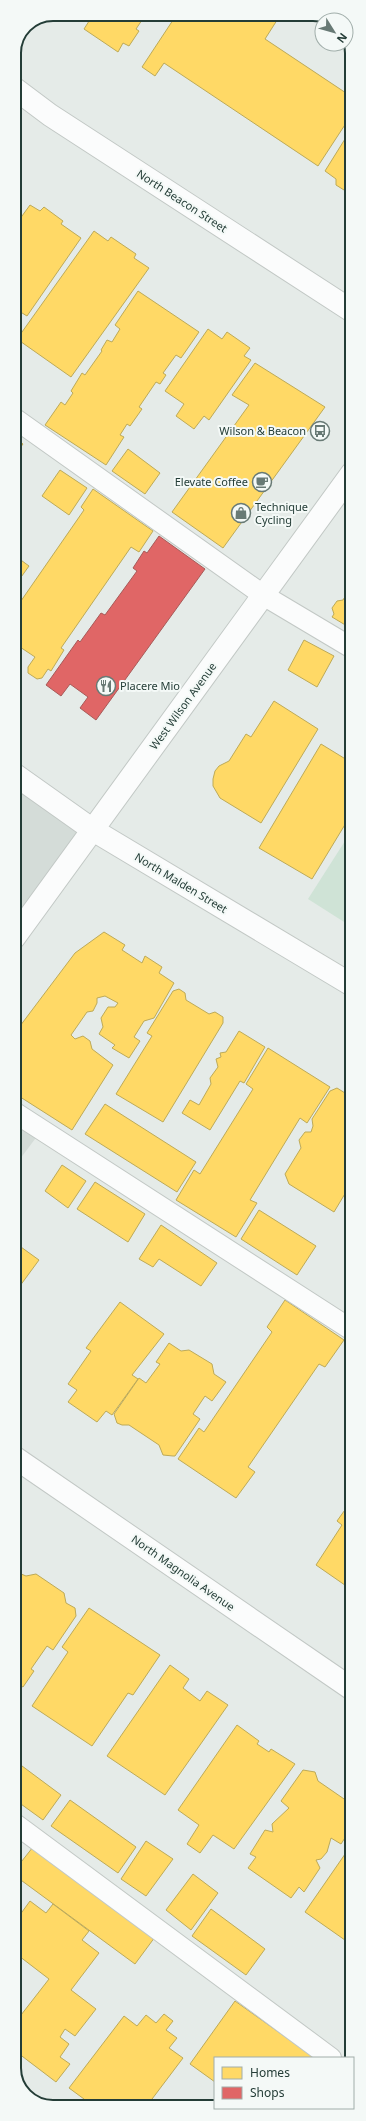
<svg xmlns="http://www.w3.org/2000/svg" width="366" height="2121" font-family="'Noto Sans',sans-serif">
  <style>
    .built { fill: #d4dcd8 }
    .green { fill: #cfe3d6 }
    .homes { fill: #ffd966; stroke: #bdaa58 }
    .shops { fill: #e06666; stroke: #a85a58 }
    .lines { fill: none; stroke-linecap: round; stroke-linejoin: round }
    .service-casing { stroke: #c2c8c5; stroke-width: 22 }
    .minor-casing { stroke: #c2c8c5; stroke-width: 24 }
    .tertiary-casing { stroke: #c2c8c5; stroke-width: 24 }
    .service { stroke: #fbfcfc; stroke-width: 20 }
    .minor { stroke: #fbfcfc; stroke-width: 22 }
    .tertiary { stroke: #fbfcfc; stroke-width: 22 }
    .labels { text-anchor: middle; stroke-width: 4; stroke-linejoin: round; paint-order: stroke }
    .street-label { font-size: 11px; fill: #243d37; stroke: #f4f9f7 }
    .poi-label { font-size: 11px; fill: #243d37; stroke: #f4f9f7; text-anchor: end }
    .rim { fill: none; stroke: #243d37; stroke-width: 2 }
  </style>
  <rect width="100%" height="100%" fill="#e5ebe8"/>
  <!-- built -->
  <g class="built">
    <path d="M14,776L93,830L14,938Z"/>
    <path d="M14,1119L38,1135L14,1167Z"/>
  </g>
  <!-- green -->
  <path class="green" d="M352,830V927L308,899Z"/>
  <!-- homes -->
  <g class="homes">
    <path d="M87,14H146L136,29L139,31L129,46L123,43L118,52L84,29L91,18Z"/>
    <path d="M177,14H281L265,39L352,97V114L318,166L164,63L155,76L142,67Z"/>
    <path d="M352,137V189L344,190L336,185V179L325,171L345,139Z"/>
    <path d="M30,205L40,211L44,207L63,221L61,224L81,238L27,316L14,308V227Z"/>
    <path d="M94,231L108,241L111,237L136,254L134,258L149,268L71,377L17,339Z"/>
    <path d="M138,291L199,332L181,358L176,355L163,373L166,375L160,384L156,382L139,407L142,409L130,426L127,424L120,435L124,437L106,465L45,425L61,402L65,405L73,393L71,391L82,373L85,375L102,351L101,350L107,340L112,342L120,329L115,325Z"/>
    <path d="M208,329L222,339L227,332L250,348L244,356L251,360L209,420L204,416L194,429L176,416L184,404L165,391Z"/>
    <path d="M255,363L325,407L223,548L172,512L249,405L232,395Z"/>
    <path d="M14,437L23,444L14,456Z"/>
    <path d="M128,449L160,473L145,494L112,471Z"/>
    <path d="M60,470L87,488L69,515L42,496Z"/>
    <path d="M93,489L153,531L139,552L131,547L61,648L64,650L51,671L48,669L42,678L37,679L28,673V667L35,657L14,643V611L84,510L81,507Z"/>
    <path d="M14,555L29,566L14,587Z"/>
    <path d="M352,585V629L332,617L334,614L332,608L337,601L343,600Z"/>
    <path d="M304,640L334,656L317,687L288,670Z"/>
    <path d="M274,701L318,729L261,823L220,798L213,786V779L215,771L219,766L229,761L246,734L251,737Z"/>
    <path d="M321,744L352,763V813L312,879L259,848Z"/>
    <path d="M104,932L125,945L122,950L142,963L145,956L162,967L159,973L174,983L154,1018L144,1021L134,1037L140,1041L129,1058L112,1048L115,1045L99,1034L103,1027L101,1018L108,1007H115L118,1003L105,996L97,998V1003L93,1011L87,1012L71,1035L75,1039L83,1036L90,1041L92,1049L113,1065L72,1130L14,1093V1034L75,953Z"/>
    <path d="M179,989L185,993L186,1000L209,1014L215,1012L223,1017V1023L163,1122L116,1094L152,1036L147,1033L173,991Z"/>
    <path d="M239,1031L265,1047L244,1083L240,1081L210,1130L182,1113L190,1100L199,1105L211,1084L210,1078L218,1067L216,1059L221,1057L220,1053L226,1052Z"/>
    <path d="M268,1048L330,1087L307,1123L300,1118L250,1200L257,1203L236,1237L176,1200L194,1170L200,1174L253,1089L246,1084Z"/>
    <path d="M337,1088L345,1093L347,1099L352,1102V1182L334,1212L289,1184L285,1174L301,1148L299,1140L305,1132H311L313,1126L312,1119L330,1091Z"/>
    <path d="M105,1104L196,1162L177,1192L85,1134Z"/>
    <path d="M62,1165L86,1181L68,1208L45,1191Z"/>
    <path d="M95,1182L145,1214L128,1242L77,1209Z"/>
    <path d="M259,1210L316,1246L297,1275L241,1239Z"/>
    <path d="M161,1225L217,1263L201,1286L159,1259L153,1267L139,1259Z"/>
    <path d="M14,1242L39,1260L14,1294Z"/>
    <path d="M285,1300L344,1340L325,1367L319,1364L248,1467L255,1472L236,1498L178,1459L199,1428L204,1432L272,1332L267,1327Z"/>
    <path d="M120,1302L164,1334L132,1375L138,1379L112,1415L106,1411L97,1422L68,1402L77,1390L68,1384L91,1351L86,1348Z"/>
    <path d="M169,1343L181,1351L189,1350L212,1364L214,1374L226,1382L212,1401L205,1396L193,1414L200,1419L175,1456H173L163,1455L159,1445L129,1425H122L117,1423L114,1414L139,1378L146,1383L160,1364L156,1362Z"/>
    <path d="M352,1500V1590L316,1565L342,1525L337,1521Z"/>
    <path d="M14,1571L26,1576L36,1574L64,1593L66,1603L75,1608L76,1616L53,1650L47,1646L31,1669L34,1671L23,1687L16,1683L14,1685Z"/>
    <path d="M89,1608L160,1655L133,1695L128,1693L92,1746L32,1706L68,1652L62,1647Z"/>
    <path d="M170,1665L189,1679L183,1688L200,1701L207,1691L228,1705L165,1795L107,1756Z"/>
    <path d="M237,1725L259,1741L257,1744L269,1752L271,1749L295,1764L234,1849L213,1835L200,1853L187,1844L199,1825L178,1810Z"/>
    <path d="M14,1760L61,1795L43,1820L14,1799Z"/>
    <path d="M303,1770L315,1772L318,1781L347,1801L352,1800V1827L341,1844L331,1838L327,1852L321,1859L316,1860L320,1868L304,1892L299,1887L291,1898L248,1868L256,1857L250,1854L265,1830L273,1832L272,1824L289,1808L281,1801Z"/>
    <path d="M70,1800L136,1847L118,1873L51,1826Z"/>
    <path d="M146,1841L173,1859L146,1896L121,1879Z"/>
    <path d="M352,1844V1945L305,1912Z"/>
    <path d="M33,1847L155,1937L135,1964L14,1875V1871Z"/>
    <path d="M193,1874L218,1893L191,1930L166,1910Z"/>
    <path d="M30,1901L46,1913L53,1904L89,1931L82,1940L99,1953L71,1990L96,2009L75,2036L65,2029L60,2037L69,2044L60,2057L70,2064L56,2082L14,2050V2024L49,1979L19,1956L14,1962V1923Z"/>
    <path d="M211,1909L265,1949L246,1975L192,1936Z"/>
    <path d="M235,2001L315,2058H215V2082L190,2064Z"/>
    <path d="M164,2014L173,2021L166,2030L177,2038L169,2048L183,2058L146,2107H78L84,2099L69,2088L124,2016L137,2026L146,2015L156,2023Z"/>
  </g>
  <!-- shops -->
  <path class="shops" d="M159,536L205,569L96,720L80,708L88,697L70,684L61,696L46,685L78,640L80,642L101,613L105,615L137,571L133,568L144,551L147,553Z"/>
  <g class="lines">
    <!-- service casing -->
    <g class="service-casing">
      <g id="service">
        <path d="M14,418L263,595L352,648"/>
        <path d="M14,1112L352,1330"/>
        <path d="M14,1823L331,2058"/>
      </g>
    </g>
    <!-- minor casing -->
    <g class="minor-casing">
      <g id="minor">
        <path d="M14,88L50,115L352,311"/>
        <path d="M14,774L93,830L352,985"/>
        <path d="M14,1457L352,1689"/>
      </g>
    </g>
    <!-- tertiary casing -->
    <g class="tertiary-casing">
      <path id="tertiary" d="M14,938L352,473"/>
    </g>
    <!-- service -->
    <use href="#service" class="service"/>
    <!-- minor -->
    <use href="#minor" class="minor"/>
    <!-- tertiary -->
    <use href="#tertiary" class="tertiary"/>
  </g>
  <!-- icons -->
  <defs>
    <g id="bus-ring" transform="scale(1)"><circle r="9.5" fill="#f4f9f7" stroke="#687a75" stroke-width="1.5"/><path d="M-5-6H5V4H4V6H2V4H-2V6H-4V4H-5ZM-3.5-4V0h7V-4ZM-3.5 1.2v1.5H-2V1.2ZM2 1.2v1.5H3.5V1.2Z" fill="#687a75"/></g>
    <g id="cafe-ring" transform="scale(1)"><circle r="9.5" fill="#f4f9f7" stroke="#687a75" stroke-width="1.5"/><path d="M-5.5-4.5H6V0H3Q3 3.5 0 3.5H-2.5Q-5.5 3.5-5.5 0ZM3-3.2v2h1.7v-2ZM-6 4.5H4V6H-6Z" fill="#687a75"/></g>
    <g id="shop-ring" transform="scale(1)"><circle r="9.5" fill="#f4f9f7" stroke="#687a75" stroke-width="1.5"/><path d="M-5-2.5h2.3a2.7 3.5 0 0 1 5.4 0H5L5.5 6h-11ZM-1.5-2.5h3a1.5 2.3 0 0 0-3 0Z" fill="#687a75"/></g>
    <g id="restaurant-ring" transform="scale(1)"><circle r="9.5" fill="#f4f9f7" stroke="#687a75" stroke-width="1.5"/><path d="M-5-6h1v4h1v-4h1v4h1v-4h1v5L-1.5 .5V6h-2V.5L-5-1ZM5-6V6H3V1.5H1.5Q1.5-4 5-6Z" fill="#687a75"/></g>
  </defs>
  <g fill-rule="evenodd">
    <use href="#bus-ring" x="320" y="431"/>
    <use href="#cafe-ring" x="262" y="482"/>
    <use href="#shop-ring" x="241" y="513"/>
    <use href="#restaurant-ring" x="106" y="686"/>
  </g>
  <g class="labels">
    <!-- street labels -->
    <g class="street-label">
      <text transform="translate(182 201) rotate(33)" y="4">North Beacon Street</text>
      <text transform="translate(183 706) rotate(-54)" y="4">West Wilson Avenue</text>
      <text transform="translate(181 883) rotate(31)" y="4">North Malden Street</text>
      <text transform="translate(183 1573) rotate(35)" y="4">North Magnolia Avenue</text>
    </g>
    <!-- poi labels -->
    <g class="poi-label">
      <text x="306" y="435">Wilson &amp; Beacon</text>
      <text x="248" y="486">Elevate Coffee</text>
      <text x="255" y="511" text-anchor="start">Technique<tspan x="255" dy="13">Cycling</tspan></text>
      <text x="120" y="690" text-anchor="start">Placere Mio</text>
    </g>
  </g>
  <!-- crop -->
  <path d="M0 0H366V2121H0ZM53 21H313A32 32 0 0 1 345 53V2068A32 32 0 0 1 313 2100H53A32 32 0 0 1 21 2068V53A32 32 0 0 1 53 21Z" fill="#f4f9f7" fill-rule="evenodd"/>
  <path class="rim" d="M53 21H313A32 32 0 0 1 345 53V2068A32 32 0 0 1 313 2100H53A32 32 0 0 1 21 2068V53A32 32 0 0 1 53 21Z"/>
  <!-- legend -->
  <rect x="214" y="2057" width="140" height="52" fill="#f4f9f7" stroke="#a1aeaa"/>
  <rect x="222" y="2067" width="20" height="12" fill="#ffd966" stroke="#a1aeaa"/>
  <text x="250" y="2077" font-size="12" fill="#243d37">Homes</text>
  <rect x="222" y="2087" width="20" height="12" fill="#e06666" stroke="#a1aeaa"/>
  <text x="250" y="2097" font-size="12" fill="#243d37">Shops</text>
  <!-- north arrow -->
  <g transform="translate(334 32) rotate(127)"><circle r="19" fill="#f4f9f7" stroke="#a1aeaa"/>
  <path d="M0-3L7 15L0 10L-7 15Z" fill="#687a75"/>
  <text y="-6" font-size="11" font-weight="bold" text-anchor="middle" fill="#243d37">N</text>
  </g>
</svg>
